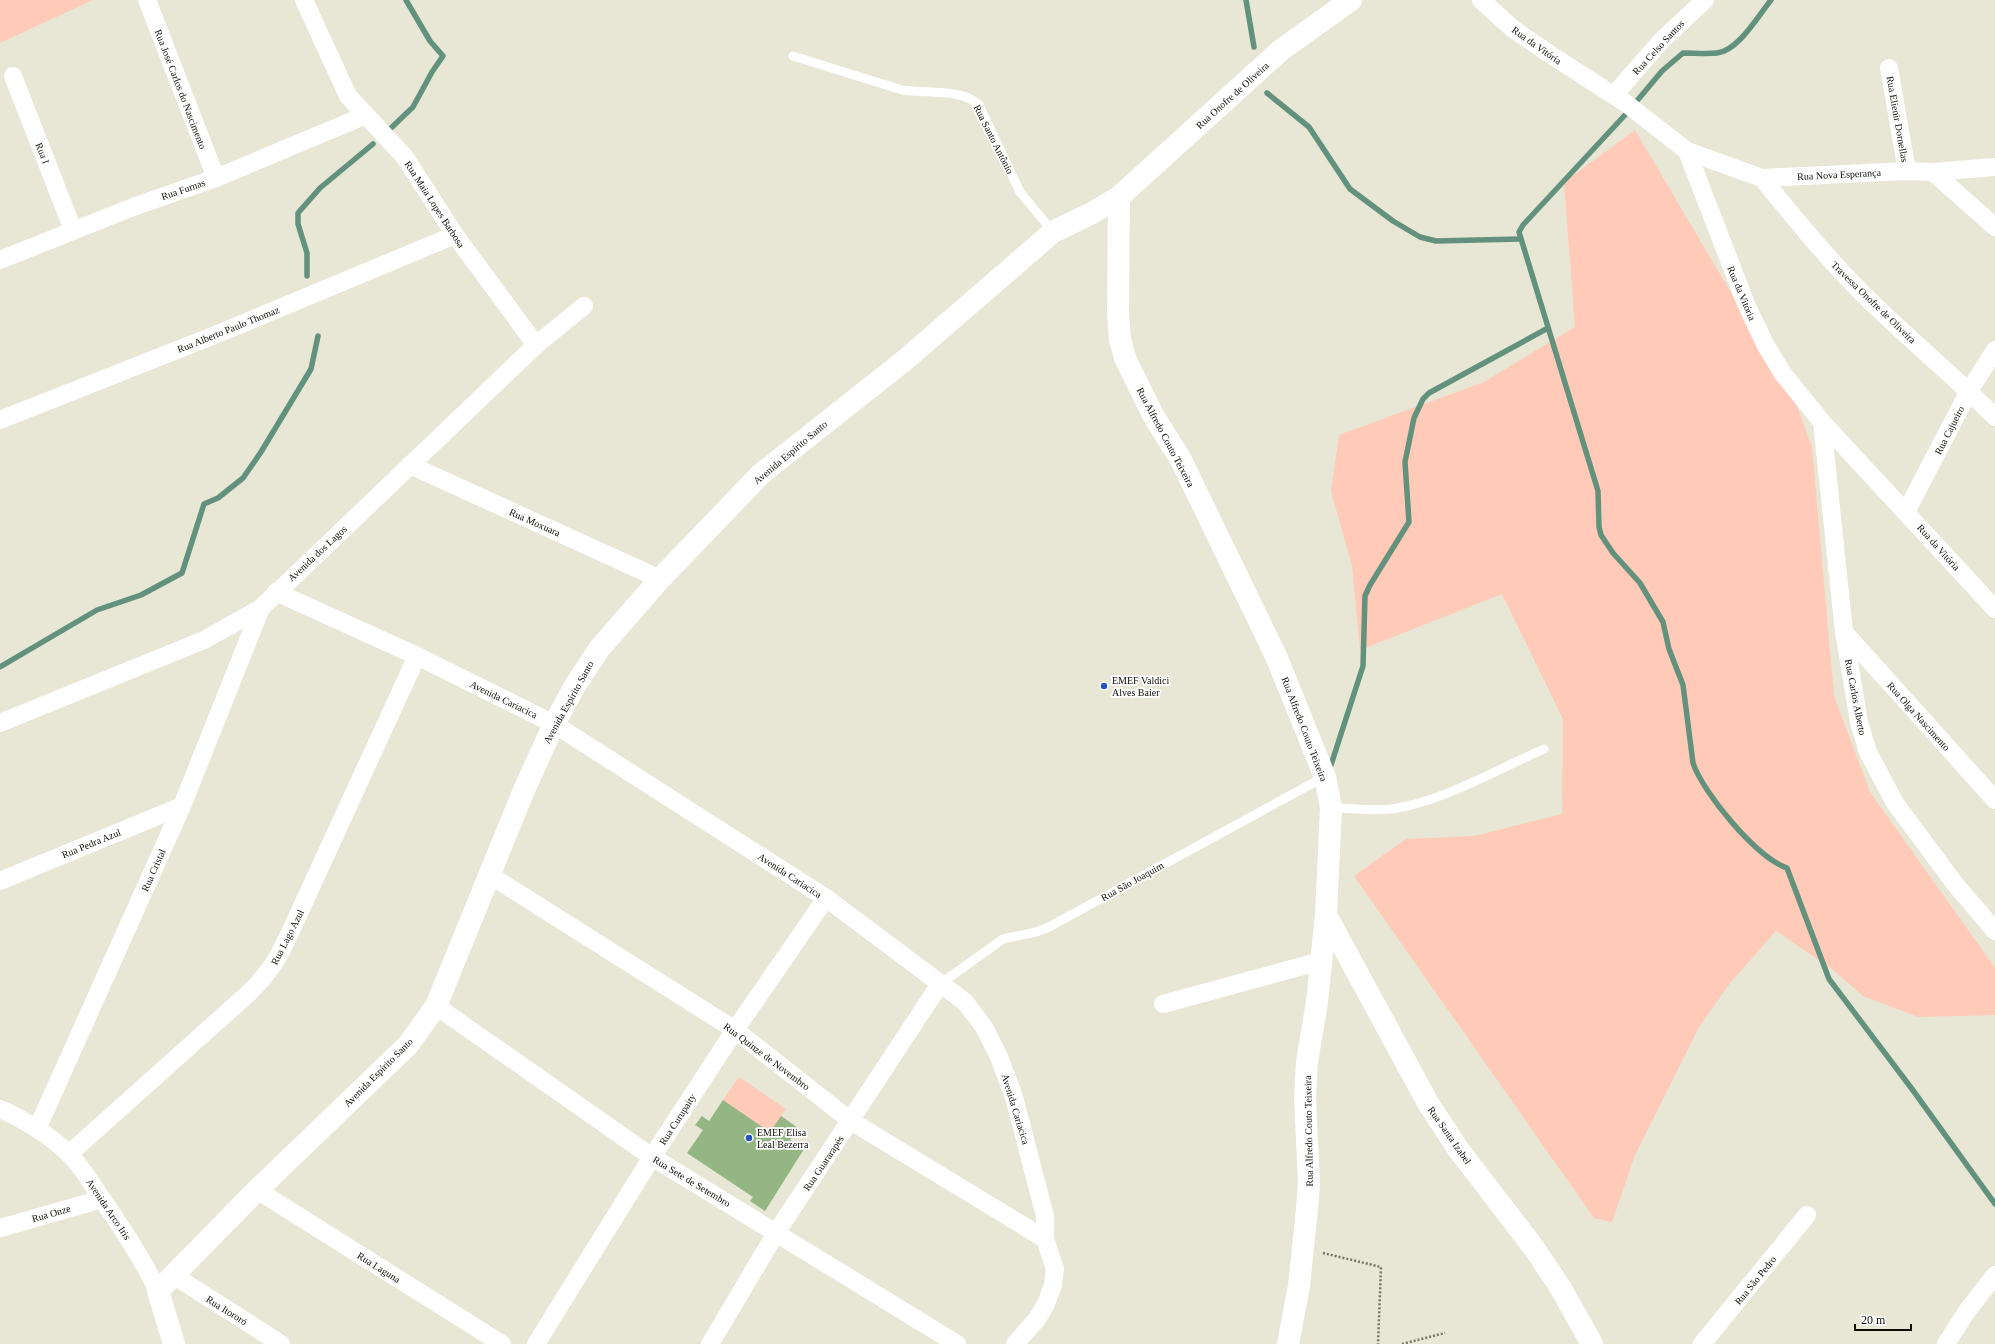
<svg xmlns="http://www.w3.org/2000/svg" width="1995" height="1344" font-family="Georgia,serif">
  <style>
    .green { fill: #ffcab8 }
    .lines { fill: none; stroke-linecap: round; stroke-linejoin: round }
    .stream { stroke: #62927d; stroke-width: 5.5 }
    .building { fill: #93b683 }
    .path { stroke: #77756a; stroke-width: 2.5; stroke-dasharray: 2 2; stroke-linecap: butt }
    .service { stroke: #fff; stroke-width: 9 }
    .minor { stroke: #fff; stroke-width: 18 }
    .tertiary { stroke: #fff; stroke-width: 22 }
    .poi-dot { fill: #2156c3; stroke: #fff; stroke-width: 1.5 }
    .labels { text-anchor: middle; stroke-width: 3.5; stroke-linejoin: round; paint-order: stroke }
    .street-label { font-size: 10px; fill: #0d0c07; stroke: #fff }
    .poi-label { font-size: 10px; fill: #0d0c07; stroke: #fff; text-anchor: start }
  </style>
  <rect width="100%" height="100%" fill="#e8e6d4"/>
  <!-- green -->
  <g class="green">
    <path d="M0,0H93L0,43Z"/>
    <path d="M1635,130L1796,403L1812,447L1834,696L1870,792L1995,968V1015L1918,1017L1863,996L1832,969L1776,931L1730,983L1699,1027L1635,1155L1612,1222L1594,1218L1354,876L1406,839L1475,836L1562,814L1563,719L1502,594L1360,650L1352,566L1331,491L1339,435L1484,382L1575,327L1564,182Z"/>
    <path d="M739,1077L786,1109L770,1132L723,1100Z"/>
  </g>
  <g class="lines">
    <!-- stream -->
    <g class="stream">
      <path d="M1246,0L1254,47"/>
      <path d="M1267,93L1309,127L1350,189L1393,221L1420,237L1436,241L1520,239"/>
      <path d="M1636,102L1662,71L1683,53C1694,53 1706,54 1717,53C1738,51 1758,16 1771,0"/>
      <path d="M1625,115L1523,225L1519,232L1598,491L1599,527L1601,535L1613,553L1640,583L1663,622L1669,649L1683,685L1693,763C1703,793 1756,857 1787,868L1829,979L1912,1089L1995,1204"/>
      <path d="M390,129L413,107L432,72L443,56L430,41L406,0"/>
      <path d="M307,276V253L298,224V213L320,188L373,144"/>
      <path d="M0,667L97,610L141,595L182,573L204,504L218,498L243,478L261,452L311,369L318,336"/>
      <path d="M1330,768L1363,666L1365,596L1370,585L1409,522L1405,462L1414,418L1423,399L1429,393L1548,328"/>
    </g>
  </g>
  <!-- building -->
  <path class="building" d="M723,1100L770,1132L781,1116L798,1128L790,1140L804,1149L765,1211L750,1201L753,1197L687,1153L703,1130L695,1125L702,1116L709,1121Z"/>
  <g class="lines">
    <!-- path -->
    <g class="path">
      <path d="M1323,1253L1381,1267L1378,1344"/>
      <path d="M1402,1344L1445,1333"/>
    </g>
    <!-- service -->
    <g class="service">
      <path d="M793,56L902,90C926,94 962,88 979,105L1020,192L1053,232"/>
      <path d="M1331,807C1351,809 1372,811 1392,809C1444,801 1496,770 1544,749"/>
      <path d="M940,984L1003,939L1036,932L1049,927L1324,777"/>
    </g>
    <!-- minor -->
    <g class="minor">
      <path d="M147,0L216,178"/>
      <path d="M304,0L348,96L404,156L455,235L536,345"/>
      <path d="M1481,0L1512,28L1548,53L1627,104L1687,151L1746,304L1765,344L1783,374L1822,422L1995,609"/>
      <path d="M1889,68L1907,171"/>
      <path d="M13,76L73,230"/>
      <path d="M1614,95L1662,40L1705,0"/>
      <path d="M1687,151L1762,178L1907,171L1933,172L1995,167"/>
      <path d="M1933,172L1995,227"/>
      <path d="M1762,178C1792,215 1822,252 1855,286C1900,332 1950,372 1995,417"/>
      <path d="M0,260L133,207L216,178L364,116"/>
      <path d="M0,420L215,335L455,235"/>
      <path d="M1822,422L1844,632L1859,722L1868,752L1895,803L1955,884L1995,931"/>
      <path d="M410,465L660,579"/>
      <path d="M1906,512L1969,391L1995,350"/>
      <path d="M276,592L417,656L554,724L826,898L965,1002L984,1027L999,1057L1014,1097L1045,1216V1239L1055,1269L1053,1285L1046,1304L1037,1319L1015,1344"/>
      <path d="M1844,632L1995,800"/>
      <path d="M0,723L204,640L261,608L536,345L584,306"/>
      <path d="M488,874L735,1030L851,1121L1045,1239"/>
      <path d="M0,881L182,806"/>
      <path d="M1163,1004L1321,961"/>
      <path d="M436,1006L652,1157L957,1344"/>
      <path d="M0,1109C22,1118 52,1137 69,1154C82,1167 92,1184 102,1199C123,1229 142,1258 158,1291"/>
      <path d="M37,1129L182,806L261,608"/>
      <path d="M69,1154L250,992C273,969 281,953 294,924L417,656"/>
      <path d="M257,1190L502,1344"/>
      <path d="M0,1228L102,1199"/>
      <path d="M173,1275L281,1344"/>
      <path d="M536,1344L652,1157L735,1030L826,898"/>
      <path d="M710,1344L776,1233L940,984"/>
      <path d="M1702,1344L1807,1215"/>
      <path d="M1946,1344L1967,1311L1995,1275"/>
    </g>
    <!-- tertiary -->
    <g class="tertiary">
      <path d="M1119,197L1118,313L1120,339L1125,358L1154,417L1180,458L1276,656L1325,777L1331,807L1326,915L1317,1002L1307,1062L1305,1097L1309,1184L1307,1209L1299,1286L1288,1344"/>
      <path d="M1326,915L1428,1103L1458,1149L1534,1248L1560,1287L1592,1344"/>
      <path d="M174,1344L158,1291L257,1190L408,1045L436,1006L524,790L554,724L576,684L599,649L660,579L761,474L905,360L1053,232L1094,212L1119,197L1281,50L1351,0"/>
    </g>
  </g>
  <!-- markers -->
  <g class="poi-dot">
    <circle cx="1104" cy="686" r="4"/>
    <circle cx="749" cy="1138" r="4"/>
  </g>
  <g class="labels">
    <!-- street labels -->
    <g class="street-label">
      <text transform="translate(1537 45) rotate(35)" y="4">Rua da Vitória</text>
      <text transform="translate(1658 47) rotate(-47)" y="4">Rua Celso Santos</text>
      <text transform="translate(181 89) rotate(69)" y="4">Rua José Carlos do Nascimento</text>
      <text transform="translate(1232 95) rotate(-42)" y="4">Rua Onofre de Oliveira</text>
      <text transform="translate(1898 119) rotate(80)" y="4">Rua Elienir Dornellas</text>
      <text transform="translate(994 139) rotate(63)" y="4">Rua Santo Antônio</text>
      <text transform="translate(43 153) rotate(69)" y="4">Rua I</text>
      <text transform="translate(1839 174) rotate(-3)" y="4">Rua Nova Esperança</text>
      <text transform="translate(183 189) rotate(-19)" y="4">Rua Furnas</text>
      <text transform="translate(435 204) rotate(57)" y="4">Rua Maia Lopes Barbosa</text>
      <text transform="translate(1742 293) rotate(67)" y="4">Rua da Vitória</text>
      <text transform="translate(1874 302) rotate(44)" y="4">Travessa Onofre de Oliveira</text>
      <text transform="translate(228 329) rotate(-22)" y="4">Rua Alberto Paulo Thomaz</text>
      <text transform="translate(1949 430) rotate(-63)" y="4">Rua Cajueiro</text>
      <text transform="translate(1166 437) rotate(62)" y="4">Rua Alfredo Couto Teixeira</text>
      <text transform="translate(790 452) rotate(-40)" y="4">Avenida Espírito Santo</text>
      <text transform="translate(535 522) rotate(24)" y="4">Rua Moxuara</text>
      <text transform="translate(1939 547) rotate(48)" y="4">Rua da Vitória</text>
      <text transform="translate(317 553) rotate(-43)" y="4">Avenida dos Lagos</text>
      <text transform="translate(1856 697) rotate(79)" y="4">Rua Carlos Alberto</text>
      <text transform="translate(504 699) rotate(26)" y="4">Avenida Cariacica</text>
      <text transform="translate(568 702) rotate(-61)" y="4">Avenida Espírito Santo</text>
      <text transform="translate(1919 716) rotate(48)" y="4">Rua Olga Nascimento</text>
      <text transform="translate(1305 729) rotate(69)" y="4">Rua Alfredo Couto Teixeira</text>
      <text transform="translate(91 843) rotate(-22)" y="4">Rua Pedra Azul</text>
      <text transform="translate(153 870) rotate(-66)" y="4">Rua Cristal</text>
      <text transform="translate(790 875) rotate(33)" y="4">Avenida Cariacica</text>
      <text transform="translate(1132 881) rotate(-29)" y="4">Rua São Joaquim</text>
      <text transform="translate(287 937) rotate(-63)" y="4">Rua Lago Azul</text>
      <text transform="translate(767 1056) rotate(37)" y="4">Rua Quinze de Novembro</text>
      <text transform="translate(378 1072) rotate(-45)" y="4">Avenida Espírito Santo</text>
      <text transform="translate(1016 1109) rotate(73)" y="4">Avenida Cariacica</text>
      <text transform="translate(677 1119) rotate(-57)" y="4">Rua Curupaity</text>
      <text transform="translate(1308 1131) rotate(-91)" y="4">Rua Alfredo Couto Teixeira</text>
      <text transform="translate(1450 1135) rotate(55)" y="4">Rua Santa Izabel</text>
      <text transform="translate(823 1163) rotate(-56)" y="4">Rua Guararapés</text>
      <text transform="translate(692 1181) rotate(31)" y="4">Rua Sete de Setembro</text>
      <text transform="translate(109 1209) rotate(56)" y="4">Avenida Arco Iris</text>
      <text transform="translate(51 1213) rotate(-16)" y="4">Rua Onze</text>
      <text transform="translate(379 1267) rotate(32)" y="4">Rua Laguna</text>
      <text transform="translate(1755 1280) rotate(-51)" y="4">Rua São Pedro</text>
      <text transform="translate(227 1310) rotate(32)" y="4">Rua Itororó</text>
    </g>
    <!-- poi labels -->
    <g class="poi-label">
      <text x="1112" y="684">EMEF Valdici<tspan x="1112" dy="12">Alves Baier</tspan></text>
      <text x="757" y="1136">EMEF Elisa<tspan x="757" dy="12">Leal Bezerra</tspan></text>
    </g>
  </g>
  <!-- scale -->
  <path d="M1855 1324v6h56v-6" fill="none" stroke="#0d0c07" stroke-width="2"/>
  <text x="1861" y="1324" font-size="12" fill="#0d0c07" stroke="#ffffff" stroke-width="3" paint-order="stroke">20 m</text>
</svg>
